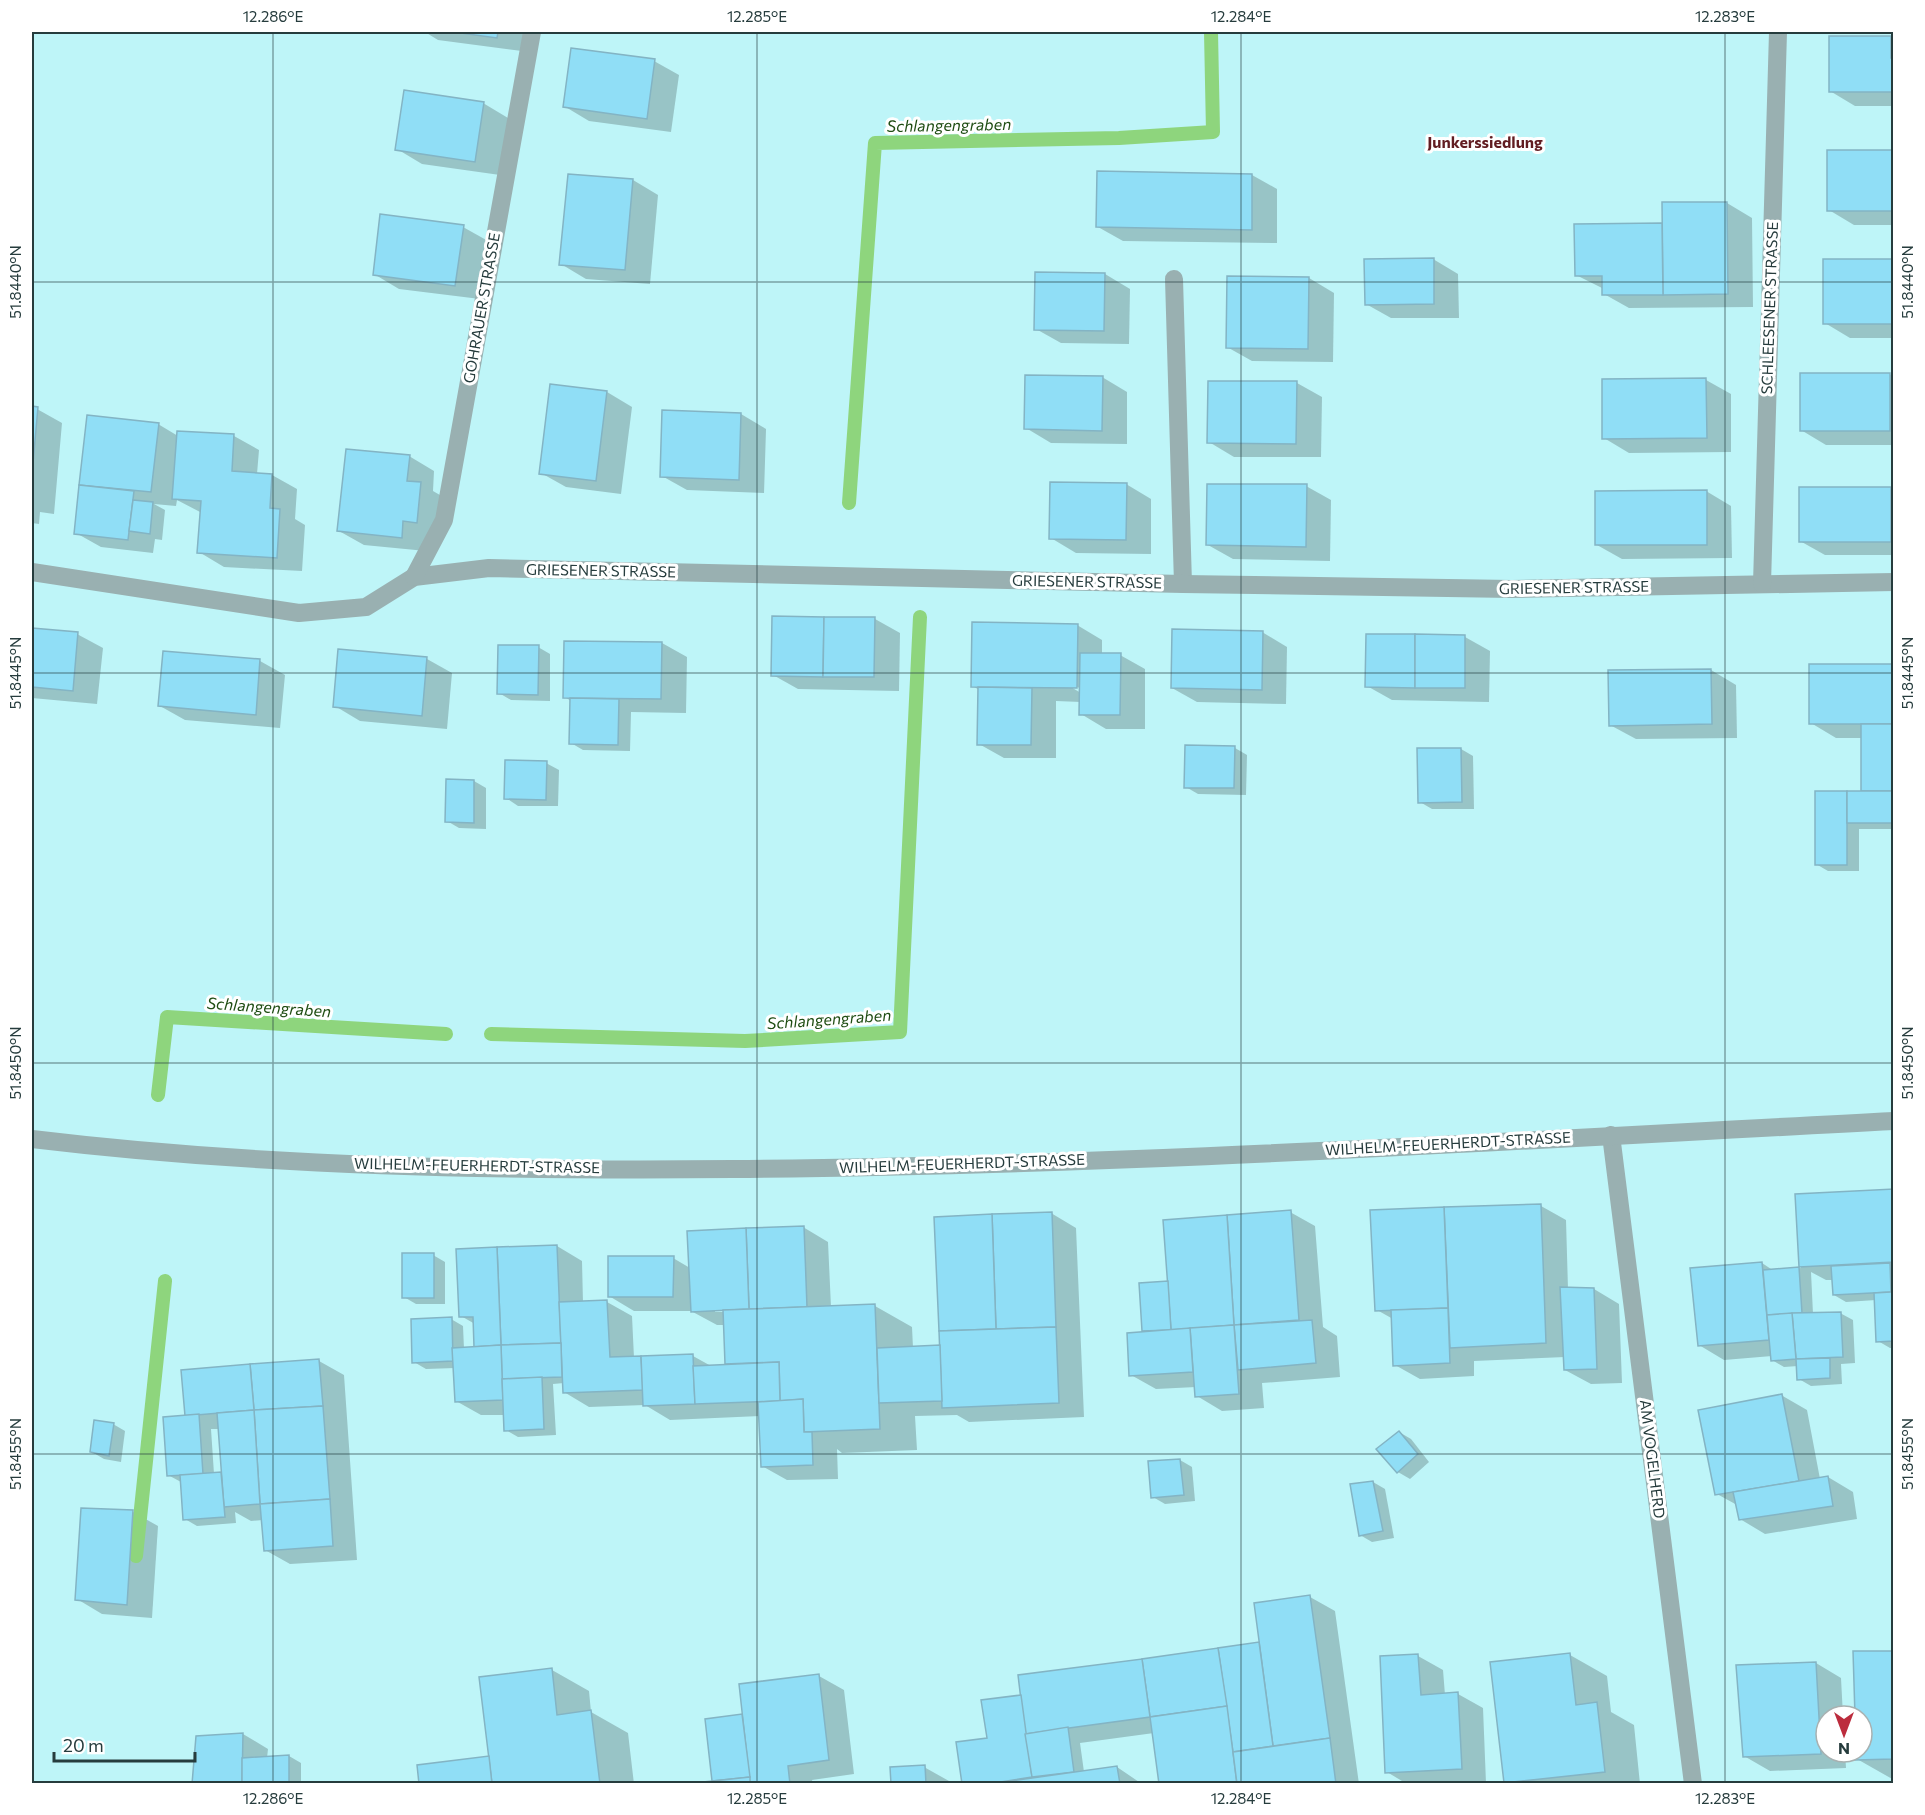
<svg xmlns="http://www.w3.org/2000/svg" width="1925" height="1815" font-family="Commissioner,sans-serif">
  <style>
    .shadow { fill: #0003; fill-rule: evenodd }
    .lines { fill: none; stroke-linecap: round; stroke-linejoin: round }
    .stream { stroke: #8ed57d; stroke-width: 14 }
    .building { fill: #90def6; stroke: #83b4c4; stroke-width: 1.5 }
    .minor { stroke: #99b0b1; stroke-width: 18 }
    .ticks { fill: none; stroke: #263c3d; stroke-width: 1.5; stroke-opacity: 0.45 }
    .labels { text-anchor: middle; stroke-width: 6; stroke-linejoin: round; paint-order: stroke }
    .street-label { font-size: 15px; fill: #263c3d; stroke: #fff }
    .water-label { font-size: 16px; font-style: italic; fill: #1f4d13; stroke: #fff }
    .neighbourhood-label { font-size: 16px; font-weight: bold; fill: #611c21; stroke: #fff }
    .neatline { fill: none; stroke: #263c3d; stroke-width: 2 }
    .ticks-label { font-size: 15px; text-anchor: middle; fill: #263c3d }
  </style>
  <rect width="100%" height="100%" fill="#bef5f8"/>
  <!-- shadow -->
  <g class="shadow">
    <path d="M425,32H525L522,51L438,40Z"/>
    <path d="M1890,38L1894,39V106H1855L1830,91Z"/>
    <path d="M654,61L679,75L671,132L589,121L564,106Z"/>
    <path d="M483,103L508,118L500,175L422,164L397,149Z"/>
    <path d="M1894,152V225H1854L1829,210Z"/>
    <path d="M569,175L633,180L658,195L650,284L586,279L561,264Z"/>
    <path d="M1252,175L1277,189V243L1123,241L1098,227Z"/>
    <path d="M1727,203L1752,218L1753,307L1629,308L1604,294V289L1576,275V226L1664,224Z"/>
    <path d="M463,227L488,241L480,299L399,289L374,274Z"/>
    <path d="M1433,259L1458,274L1459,318H1391L1366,304Z"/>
    <path d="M1894,261V338H1850L1825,323Z"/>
    <path d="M1105,274L1130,289L1129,344L1061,343L1036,329Z"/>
    <path d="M1309,278L1334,293L1333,362L1252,361L1227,347Z"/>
    <path d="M1889,374L1894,377V445H1826L1801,430Z"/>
    <path d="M1102,377L1127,392V444L1051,443L1026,428Z"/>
    <path d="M1706,380L1731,394V452L1629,453L1604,438Z"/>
    <path d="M1297,383L1322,397L1321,457H1234L1209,442Z"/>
    <path d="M607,392L632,407L621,494L566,487L541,473Z"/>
    <path d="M32,408L37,409L62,423L54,514L40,512L39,524L32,523Z"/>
    <path d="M741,414L766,429L764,493L687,490L662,476Z"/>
    <path d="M88,417L158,424L178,436H234L259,450L257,474L272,475L297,489L295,519L305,525L302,571L224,567L199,552L202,513L177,500L176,506L154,504L165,510L162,540L155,539L153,553L101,547L76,533Z"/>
    <path d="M409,456L434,471L433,491L445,498L426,551L364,545L339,531Z"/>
    <path d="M1126,484L1151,499V554L1076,553L1051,538Z"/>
    <path d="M1306,486L1331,500L1330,561L1233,559L1208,545Z"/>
    <path d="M1891,488L1894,490V555H1825L1800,541Z"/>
    <path d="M1706,491L1731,506L1732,558L1622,559L1597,545Z"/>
    <path d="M875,619L900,633L899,691L798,689L773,675Z"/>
    <path d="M1077,625L1102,640V655H1120L1145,669V729H1106L1081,714V702L1056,701V758H1004L979,744V690L973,686ZM1071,683L1081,689V693L1069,686Z"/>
    <path d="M32,629L77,634L103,648L97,704L32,698Z"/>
    <path d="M1262,632L1287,647L1286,704L1197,702L1172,688Z"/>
    <path d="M1465,637L1490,651L1489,702L1392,700L1367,686Z"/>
    <path d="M662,643L687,657L686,713L631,712L630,751L583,750L571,743V701L565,697Z"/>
    <path d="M538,647L550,654V701L511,700L499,693Z"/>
    <path d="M164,652L260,661L285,675L280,728L185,720L160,706Z"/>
    <path d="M427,659L452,673L447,729L360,721L335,706Z"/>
    <path d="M1894,666V829H1859V871H1828L1816,864L1863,792V738H1836L1811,723Z"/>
    <path d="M1711,670L1736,685L1737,738L1636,739L1610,725Z"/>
    <path d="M1235,748L1247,755L1246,795L1198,794L1186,787Z"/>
    <path d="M1461,749L1473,756L1474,809H1432L1420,802Z"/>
    <path d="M546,763L559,770L558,806H518L506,798Z"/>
    <path d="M474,781L486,788V829L459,828L447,821Z"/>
    <path d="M1894,1191V1348H1890L1878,1341L1876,1300L1846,1302L1834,1295L1833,1280H1826L1811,1272L1813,1314L1840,1313L1853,1320L1855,1363L1841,1364L1842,1384L1811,1386L1799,1379L1798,1366L1784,1367L1772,1360V1356L1724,1360L1699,1345L1762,1263L1774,1271L1801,1268L1796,1195Z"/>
    <path d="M1541,1206L1566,1220L1568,1289H1594L1619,1304L1622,1383L1591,1384L1565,1370V1357L1474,1361V1376L1420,1379L1395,1365L1393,1319L1377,1310L1372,1212Z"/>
    <path d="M1290,1212L1315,1226L1323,1327L1337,1336L1340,1377L1262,1383L1264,1408L1222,1411L1197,1396L1196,1387L1156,1389L1131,1375L1148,1333L1143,1330Z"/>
    <path d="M1051,1213L1076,1228L1084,1417L969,1422L957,1415L915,1416L917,1450L842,1453L837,1449L838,1479L787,1480L762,1466L760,1416L670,1420L645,1405L589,1407L564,1392V1383L553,1384L556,1435L518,1437L506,1430L505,1415H481L456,1401L455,1368L426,1369L414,1362L451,1319L463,1326L464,1349L475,1348V1324L461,1316L557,1246L582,1261L583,1303L607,1302L632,1316L634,1358L693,1356L711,1366H731L727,1363L725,1325H717L691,1311H634L609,1296L673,1258L690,1268L803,1227L828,1242L831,1307L875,1306L912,1327L913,1348L941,1347L936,1218ZM715,1309H730L731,1312H715Z"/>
    <path d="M433,1255L445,1262V1304H416L404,1297Z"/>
    <path d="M319,1361L344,1375L357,1560L290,1564L265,1550L263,1520L251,1521L235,1512L236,1523L197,1526L185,1519L181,1482L168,1475L186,1417ZM211,1429H220L223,1475L214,1474Z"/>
    <path d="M1781,1395L1807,1410L1820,1479L1828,1477L1853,1492L1857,1519L1765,1534L1740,1519L1737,1505L1717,1494Z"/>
    <path d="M113,1424L125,1431L121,1462L104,1459L92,1452Z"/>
    <path d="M1399,1432L1411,1439L1429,1462L1410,1479L1398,1472Z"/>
    <path d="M1180,1460L1192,1467L1195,1501L1165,1504L1153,1497Z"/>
    <path d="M1373,1482L1385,1489L1394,1538L1372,1542L1360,1535Z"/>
    <path d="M133,1512L158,1526L152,1618L102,1614L77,1599Z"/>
    <path d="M1310,1597L1335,1611L1359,1784H1160L1154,1733L1080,1743L1084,1772L1117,1767L1142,1784H963L988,1740L1022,1696L1019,1676L1261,1644Z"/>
    <path d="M1894,1652V1780L1857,1759V1752H1862V1716H1856Z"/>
    <path d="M1570,1655L1607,1676L1611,1712L1634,1725L1640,1784L1505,1782Z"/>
    <path d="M1418,1656L1443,1670L1445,1695L1458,1694L1483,1708L1486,1783L1407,1784L1387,1772Z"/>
    <path d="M1816,1663L1841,1678L1843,1716H1826V1752H1845L1846,1768L1770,1771L1744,1756Z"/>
    <path d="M552,1670L589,1691L591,1712L628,1733L634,1784H420L488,1758Z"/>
    <path d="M819,1676L844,1690L854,1774L812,1780L813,1784H702L713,1782L706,1720L742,1716L744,1717Z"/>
    <path d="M243,1734L268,1749L267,1758L289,1756L301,1763V1784H194Z"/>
    <path d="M924,1767L949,1781L950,1784H893Z"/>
  </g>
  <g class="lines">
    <!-- stream -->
    <g class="stream">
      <path d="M849,503L875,143L1119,138L1213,132L1211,32"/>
      <path d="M491,1034L745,1041L900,1032L920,617"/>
      <path d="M158,1095L167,1017L446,1034"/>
      <path d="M136,1556L165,1281"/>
    </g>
  </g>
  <!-- building -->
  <g class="building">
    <path d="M453,32H498L497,38Z"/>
    <path d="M1829,36H1891V58H1894V92H1829Z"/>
    <path d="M571,48L655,59L647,119L563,107Z"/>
    <path d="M404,90L484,102L475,162L395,150Z"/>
    <rect x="1827" y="150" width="67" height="61"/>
    <path d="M1097,171L1252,174V230L1096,227Z"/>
    <path d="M568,174L633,179L625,270L559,265Z"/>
    <path d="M1662,202H1727L1728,294L1663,295Z"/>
    <path d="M380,214L464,225L455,286L373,275Z"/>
    <path d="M1662,223L1663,295H1602V276H1575L1574,224Z"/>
    <path d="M1434,258V304L1365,305L1364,259Z"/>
    <rect x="1823" y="259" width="71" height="65"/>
    <path d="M1035,272L1105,273L1104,331L1034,330Z"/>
    <path d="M1227,276L1309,277L1308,349L1226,348Z"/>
    <rect x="1800" y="373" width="90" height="58"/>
    <path d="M1025,375L1103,376L1102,431L1024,429Z"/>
    <path d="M1706,378L1707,438L1602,439V379Z"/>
    <path d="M1208,381H1297L1296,444L1207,443Z"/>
    <path d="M550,384L607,391L596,481L539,474Z"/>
    <path d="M32,406L38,407L32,474Z"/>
    <path d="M662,410L741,413L739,480L660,477Z"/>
    <path d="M87,415L159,423L151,492L79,485Z"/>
    <path d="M177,431L234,434L232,471L272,474L270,508L280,509L277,558L197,553L201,501L172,499Z"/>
    <path d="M346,449L410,455L407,481L421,482L417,523L403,521L402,538L337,531Z"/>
    <path d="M1050,482L1127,483L1126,540L1049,539Z"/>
    <path d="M1207,484H1307L1306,547L1206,545Z"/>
    <path d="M79,485L134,491L128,540L74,534Z"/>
    <rect x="1799" y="487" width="92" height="55"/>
    <path d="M1707,490V545H1595V491Z"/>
    <path d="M133,500L153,502L150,534L129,531Z"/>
    <path d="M772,616L824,617L823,677L771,676Z"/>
    <path d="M824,617H875L874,677H823Z"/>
    <path d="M972,622L1078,624L1077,688L971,687Z"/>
    <path d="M32,628L78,632L73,691L32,687Z"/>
    <path d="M1172,629L1263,631L1262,690L1171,688Z"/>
    <path d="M1366,634H1415V688L1365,687Z"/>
    <path d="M1415,634L1465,635V688H1415Z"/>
    <path d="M564,641L662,642L661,699L563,698Z"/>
    <path d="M498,645H539L538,695L497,694Z"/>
    <path d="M338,649L427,657L422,716L333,707Z"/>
    <path d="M163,651L260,659L256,715L158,706Z"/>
    <path d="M1080,653H1121L1120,715H1079Z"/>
    <rect x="1809" y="664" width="85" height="60"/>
    <path d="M1711,669L1712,724L1609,726L1608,670Z"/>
    <path d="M978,687L1032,688L1031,745H977Z"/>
    <path d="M570,698L619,699L618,745L569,744Z"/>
    <rect x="1861" y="724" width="33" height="67"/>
    <path d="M1185,745L1235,746L1234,788H1184Z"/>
    <path d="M1417,748H1461L1462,802L1418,803Z"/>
    <path d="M505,760L547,761L546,800L504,799Z"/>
    <path d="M446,779L474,780V823L445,822Z"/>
    <rect x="1815" y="791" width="32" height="74"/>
    <rect x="1847" y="791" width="47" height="32"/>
    <path d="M1894,1189V1262L1799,1267L1795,1194Z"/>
    <path d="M1541,1204L1546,1343L1450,1348L1444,1207Z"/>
    <path d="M1444,1207L1448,1308L1375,1311L1370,1210Z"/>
    <path d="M1291,1210L1299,1320L1234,1325L1227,1215Z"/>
    <path d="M1052,1212L1056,1327L996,1329L992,1214Z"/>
    <path d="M992,1214L996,1329L939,1331L934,1217Z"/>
    <path d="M1227,1215L1234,1325L1171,1330L1163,1220Z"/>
    <path d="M804,1226L807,1307L749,1309L746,1228Z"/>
    <path d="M746,1228L749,1309L691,1312L687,1231Z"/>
    <path d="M557,1245L561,1343L501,1345L497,1247Z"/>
    <path d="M497,1247L501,1345L474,1347L473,1317H459L456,1249Z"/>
    <rect x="402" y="1253" width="32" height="45"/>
    <path d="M608,1256H674L673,1297H608Z"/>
    <path d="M1762,1262L1769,1340L1698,1346L1690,1268Z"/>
    <path d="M1890,1263L1891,1292L1833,1295L1831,1266Z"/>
    <path d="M1799,1267L1802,1313L1767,1315L1763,1270Z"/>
    <path d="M1168,1281L1171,1330L1142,1331L1139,1283Z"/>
    <path d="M1560,1287L1594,1288L1597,1369L1564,1370Z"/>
    <path d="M1891,1292H1894V1341L1876,1342L1874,1293Z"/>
    <path d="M607,1300L610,1357L641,1356L643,1390L563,1393L559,1302Z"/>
    <path d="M875,1304L880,1429L804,1432L803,1399L780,1401L779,1362L725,1364L723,1310Z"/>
    <path d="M1448,1308L1450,1363L1393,1366L1391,1310Z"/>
    <path d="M1841,1312L1843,1357L1796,1359L1792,1313Z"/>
    <path d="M1792,1313L1796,1359L1771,1361L1767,1315Z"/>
    <path d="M452,1317L453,1361L412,1363L411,1319Z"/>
    <path d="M1312,1320L1316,1363L1238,1370L1234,1325Z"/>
    <path d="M1234,1325L1239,1394L1195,1397L1190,1328Z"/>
    <path d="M1056,1327L1059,1403L942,1408L939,1331Z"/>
    <path d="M1190,1328L1193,1372L1129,1376L1127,1333Z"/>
    <path d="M561,1343L562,1377L502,1379L501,1345Z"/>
    <path d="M501,1345L503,1400L455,1402L452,1348Z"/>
    <path d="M940,1345L942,1401L879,1403L877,1348Z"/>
    <path d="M693,1354L695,1404L643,1406L641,1356Z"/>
    <path d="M1830,1358V1378L1797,1380L1796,1359Z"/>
    <path d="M319,1359L323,1406L254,1410L250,1364Z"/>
    <path d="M779,1362L780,1401L695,1404L693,1366Z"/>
    <path d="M250,1364L254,1410L185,1416L181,1370Z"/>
    <path d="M542,1377L544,1429L504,1431L502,1379Z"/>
    <path d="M1782,1394L1799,1481L1715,1495L1698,1410Z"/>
    <path d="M803,1399L804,1432H812L813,1465L761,1467L758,1402Z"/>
    <path d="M323,1406L330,1499L260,1504L254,1410Z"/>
    <path d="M254,1410L260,1504L224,1507L217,1413Z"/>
    <path d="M199,1414L203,1474L167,1476L163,1417Z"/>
    <path d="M94,1420L114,1423L109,1456L90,1452Z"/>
    <path d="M1399,1431L1418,1454L1397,1473L1376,1449Z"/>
    <path d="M1180,1459L1184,1495L1151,1498L1148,1461Z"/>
    <path d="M221,1472L225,1517L183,1520L180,1475Z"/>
    <path d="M1828,1476L1833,1506L1739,1520L1733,1492Z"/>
    <path d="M1373,1481L1383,1531L1359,1536L1350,1484Z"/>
    <path d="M330,1499L333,1546L264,1551L260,1504Z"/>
    <path d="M81,1508L133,1510L127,1605L75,1600Z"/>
    <path d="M1310,1595L1330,1738L1273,1746L1254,1603Z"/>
    <path d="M1259,1642L1273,1746L1233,1752L1218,1648Z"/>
    <path d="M1218,1648L1227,1706L1150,1717L1142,1659Z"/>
    <path d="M1853,1651H1894V1759L1855,1760V1752H1862V1716H1855Z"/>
    <path d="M1570,1653L1576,1705L1597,1702L1605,1772L1504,1783L1490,1662Z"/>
    <path d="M1418,1654L1421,1695L1458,1692L1462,1769L1385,1773L1380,1656Z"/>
    <path d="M1142,1659L1150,1717L1025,1734L1018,1675Z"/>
    <path d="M1816,1662L1821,1754L1743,1757L1736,1665Z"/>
    <path d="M552,1668L557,1715L591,1710L600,1784H492L479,1677Z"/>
    <path d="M819,1674L829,1760L788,1766L790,1784H750L739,1684Z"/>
    <path d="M1021,1695L1032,1777L988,1784H962L956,1742L987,1738L981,1700Z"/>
    <path d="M1227,1706L1237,1784H1159L1150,1717Z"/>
    <path d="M742,1714L750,1777L712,1781L705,1719Z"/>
    <path d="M1068,1727L1074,1772L1032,1777L1025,1734Z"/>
    <path d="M243,1733L242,1784H192L196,1736Z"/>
    <path d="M1330,1738L1336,1784H1237L1233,1752Z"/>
    <path d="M289,1755V1784H242V1758Z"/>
    <path d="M489,1756L492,1784H419L417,1765Z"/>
    <path d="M925,1765L926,1784H891L890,1767Z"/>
    <path d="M1117,1766L1120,1784H1011V1781Z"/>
    <path d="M750,1777V1784H694V1783Z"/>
  </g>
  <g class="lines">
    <!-- minor -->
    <g class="minor">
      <path d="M1174,279L1183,584"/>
      <path d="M32,572L299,613L366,607L414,577L489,568L1183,584L1512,589L1894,582"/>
      <path d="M414,577L444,520L532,32"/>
      <path d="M1762,584L1778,32"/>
      <path d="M1611,1135L1693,1784"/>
      <path d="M32,1139C264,1167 499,1171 733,1169C1120,1166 1507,1141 1894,1121"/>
    </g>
  </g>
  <!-- ticks -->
  <path class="ticks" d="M273,32V1784M757,32V1784M1241,32V1784M1725,32V1784M32,282H1894M32,673H1894M32,1063H1894M32,1454H1894"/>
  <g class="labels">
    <!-- street labels -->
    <g class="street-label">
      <text transform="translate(482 308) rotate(-80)" y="5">GOHRAUER STRASSE</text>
      <text transform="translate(1770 308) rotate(-88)" y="5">SCHLEESENER STRASSE</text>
      <text transform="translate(601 571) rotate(1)" y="5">GRIESENER STRASSE</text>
      <text transform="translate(1087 582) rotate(1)" y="5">GRIESENER STRASSE</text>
      <text transform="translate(1574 588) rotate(-1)" y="5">GRIESENER STRASSE</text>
      <text transform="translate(1448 1144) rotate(-3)" y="5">WILHELM-FEUERHERDT-STRASSE</text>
      <text transform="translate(962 1164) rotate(-2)" y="5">WILHELM-FEUERHERDT-STRASSE</text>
      <text transform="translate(477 1166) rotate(1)" y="5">WILHELM-FEUERHERDT-STRASSE</text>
      <text transform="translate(1652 1459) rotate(83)" y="5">AM VOGELHERD</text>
    </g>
    <!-- water labels -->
    <g class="water-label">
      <text transform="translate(949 125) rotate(-1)" y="6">Schlangengraben</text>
      <text transform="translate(269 1007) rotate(4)" y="6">Schlangengraben</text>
      <text transform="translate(829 1019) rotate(-4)" y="6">Schlangengraben</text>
    </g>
    <!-- neighbourhood labels -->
    <g class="neighbourhood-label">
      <text x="1485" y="148">Junkerssiedlung</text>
    </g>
  </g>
  <!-- border -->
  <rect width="1925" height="1815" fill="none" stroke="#ffffff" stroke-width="66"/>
  <!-- north arrow -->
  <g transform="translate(1844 1734) rotate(180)"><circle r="28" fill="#ffffff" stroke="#a8b1b1" stroke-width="1.5"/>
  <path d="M0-4.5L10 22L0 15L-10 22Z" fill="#bc2c3d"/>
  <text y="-9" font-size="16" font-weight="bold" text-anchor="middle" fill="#263c3d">N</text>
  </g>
  <!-- scale -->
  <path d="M54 1752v9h141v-9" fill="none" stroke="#263c3d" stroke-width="3"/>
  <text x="63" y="1752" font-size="18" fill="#263c3d" stroke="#ffffff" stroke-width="4.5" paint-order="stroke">20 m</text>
  <rect x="33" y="33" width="1859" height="1749" class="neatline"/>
  <g class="ticks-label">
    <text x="273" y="22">12.286°E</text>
    <text x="757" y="22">12.285°E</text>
    <text x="1241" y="22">12.284°E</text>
    <text x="1725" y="22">12.283°E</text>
    <text transform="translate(1908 282) rotate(-90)" y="5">51.8440°N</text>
    <text transform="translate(16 282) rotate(-90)" y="5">51.8440°N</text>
    <text transform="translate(1908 673) rotate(-90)" y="5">51.8445°N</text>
    <text transform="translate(16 673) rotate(-90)" y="5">51.8445°N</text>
    <text transform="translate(1908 1063) rotate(-90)" y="5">51.8450°N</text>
    <text transform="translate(16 1063) rotate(-90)" y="5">51.8450°N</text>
    <text transform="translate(1908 1454) rotate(-90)" y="5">51.8455°N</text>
    <text transform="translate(16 1454) rotate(-90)" y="5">51.8455°N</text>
    <text x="273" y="1804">12.286°E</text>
    <text x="757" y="1804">12.285°E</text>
    <text x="1241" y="1804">12.284°E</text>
    <text x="1725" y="1804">12.283°E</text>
  </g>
</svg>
